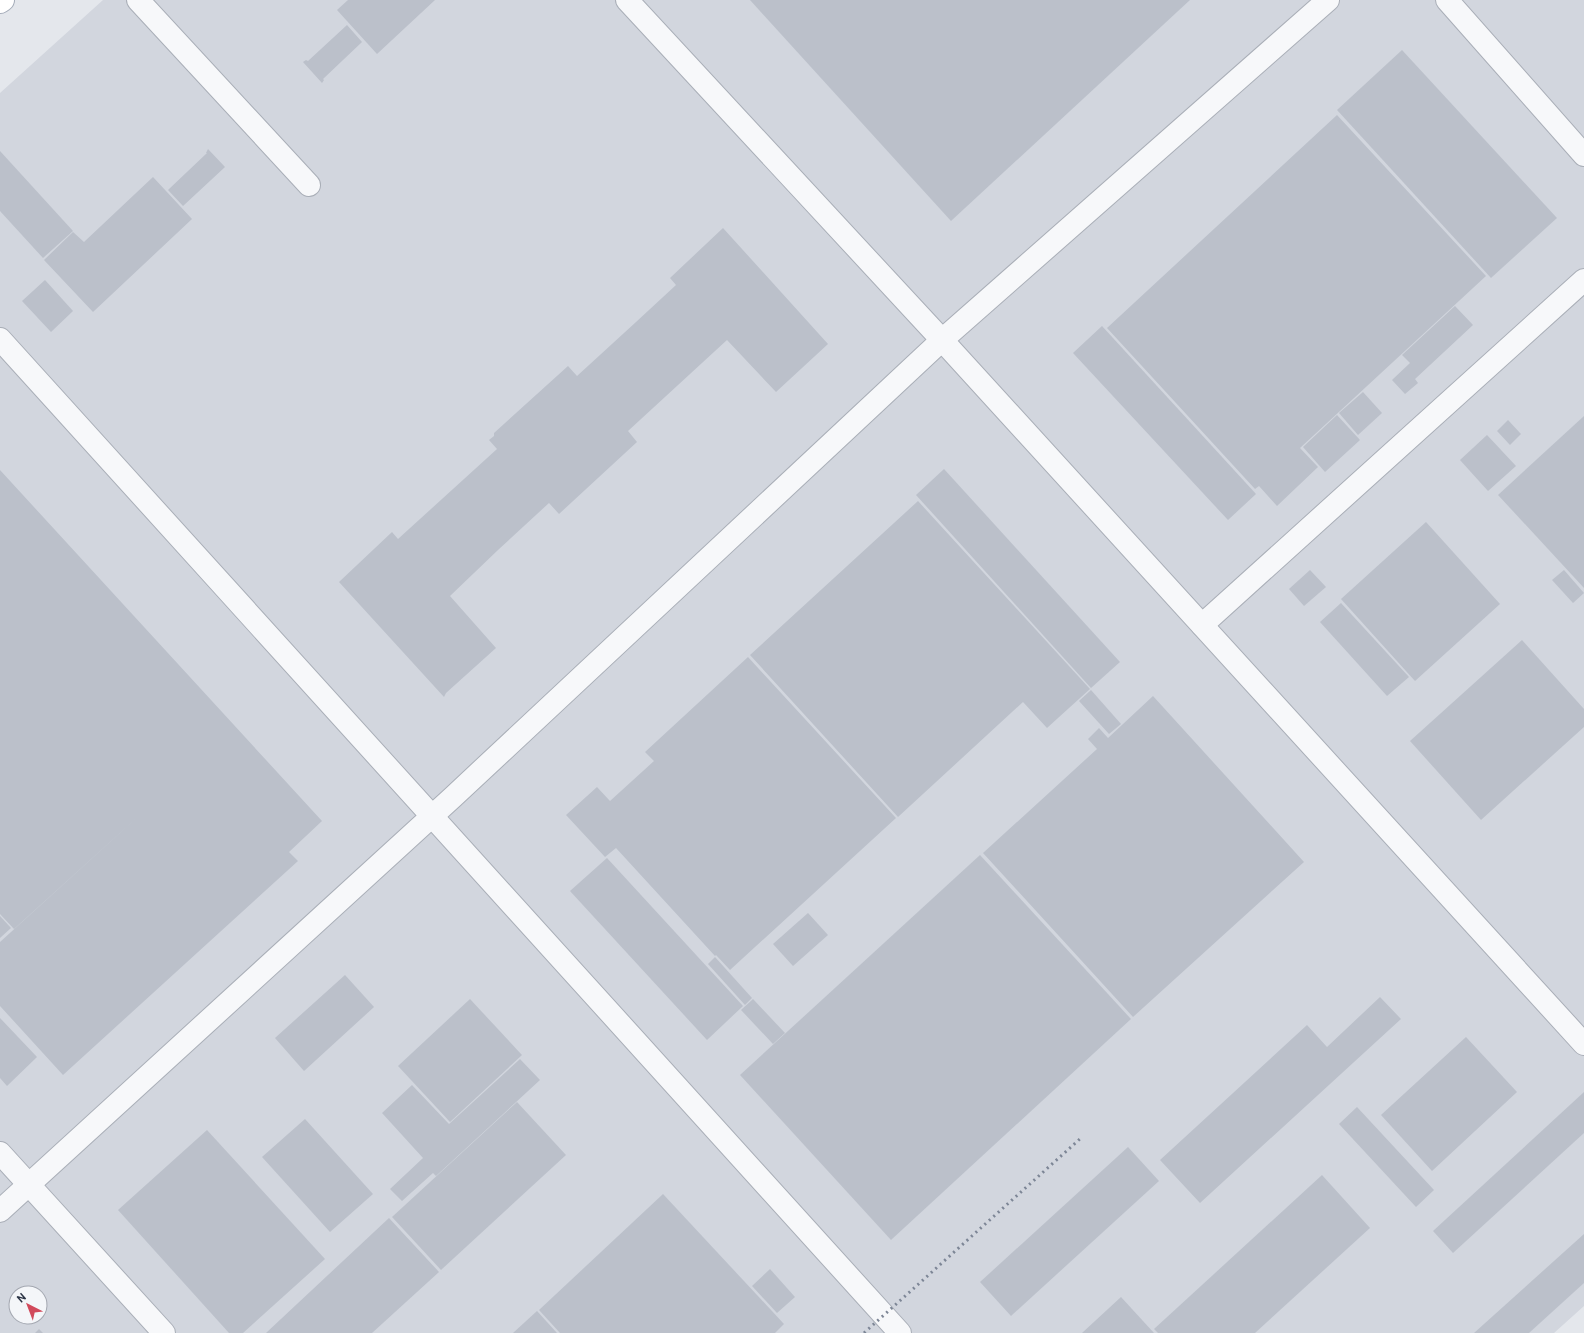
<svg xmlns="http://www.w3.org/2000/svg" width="1584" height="1333" font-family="Overpass,sans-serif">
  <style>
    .built { fill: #d2d6de; fill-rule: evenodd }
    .building { fill: #bbc0ca }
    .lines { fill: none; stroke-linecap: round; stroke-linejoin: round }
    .minor-casing { stroke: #a9aeb7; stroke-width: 24 }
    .major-casing { stroke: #a3abb8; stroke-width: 24 }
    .minor { stroke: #f7f8fa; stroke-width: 22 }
    .major { stroke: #fff; stroke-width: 22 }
    .rail { stroke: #7d8696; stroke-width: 3; stroke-dasharray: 2 4; stroke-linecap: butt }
  </style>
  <rect width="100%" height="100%" fill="#e4e7ec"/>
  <!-- built -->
  <path class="built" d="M103,0H1584V1306L1554,1333H0V93ZM16,1293H40V1317H16Z"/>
  <!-- building -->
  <g class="building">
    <path d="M348,0H435L377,54L337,10Z"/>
    <path d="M750,0H1190L951,221Z"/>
    <path d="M347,25L362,42L323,79L324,80L322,83L303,62L306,60L308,61Z"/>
    <path d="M1402,50L1557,218L1491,278L1337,110Z"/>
    <path d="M1337,115L1486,276L1300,448L1318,467L1277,506L1259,486L1255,489L1107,328Z"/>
    <path d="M208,149L225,167L183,206L168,190L207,153H206Z"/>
    <path d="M0,151L73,231L43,258L0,211Z"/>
    <path d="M153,177L192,219L93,312L44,260L73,232L84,242Z"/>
    <path d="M723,228L828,344L776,392L727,340L628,431L637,442L559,514L549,503L498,550L450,596L496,648L446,693L444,697L339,582L392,532L398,539L497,449L489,440L494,436V433L568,366L577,376L636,322L676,285L670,278Z"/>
    <path d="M45,280L73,311L51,332L22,301Z"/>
    <path d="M1455,306L1473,325L1415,379L1418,383L1405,394L1392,380L1410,363L1402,355Z"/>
    <path d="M1102,326L1256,494L1228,520L1073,353Z"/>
    <path d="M1363,392L1382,413L1358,435L1339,413Z"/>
    <path d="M1337,415L1360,440L1325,472L1303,447Z"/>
    <path d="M1584,416V588L1498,495Z"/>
    <path d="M1508,420L1521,434L1510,445L1497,431Z"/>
    <path d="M1487,435L1516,466L1488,491L1460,460Z"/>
    <path d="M944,469L1120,662L1091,688L916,495Z"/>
    <path d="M0,470L322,821L289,852L298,861L63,1075L0,1006V942L153,803L14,929L0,914Z"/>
    <path d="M918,501L1090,689L1047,728L1023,702L898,817L750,655Z"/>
    <path d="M1426,522L1500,604L1415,681L1341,599Z"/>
    <path d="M1310,570L1326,587L1304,606L1289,589Z"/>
    <path d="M1564,570L1584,593L1573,603L1552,580Z"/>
    <path d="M1341,603L1409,677L1387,696L1320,622Z"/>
    <path d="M1522,640L1584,709V727L1481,820L1410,741Z"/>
    <path d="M748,657L896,818L730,970L716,955L715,956L616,848L605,857L566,815L597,787L610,801L654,761L645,752Z"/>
    <path d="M1091,690L1121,724L1109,734L1079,701Z"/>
    <path d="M1153,696L1304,862L1133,1017L983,853L1097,749L1088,739L1099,728L1108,738Z"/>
    <path d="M980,855L1131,1019L891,1240L740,1075Z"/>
    <path d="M607,858L743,1006L707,1040L570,891Z"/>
    <path d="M808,913L828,935L793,966L773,944Z"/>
    <path d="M0,916L11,928L0,938Z"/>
    <path d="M715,957L752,998L745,1005L708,964Z"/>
    <path d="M345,975L374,1007L304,1071L275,1038Z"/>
    <path d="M1380,997L1401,1019L1200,1203L1160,1160L1307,1025L1327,1047Z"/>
    <path d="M470,999L522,1055L450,1122L398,1066Z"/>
    <path d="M753,999L785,1033L773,1044L741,1010Z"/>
    <path d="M0,1018L37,1057L7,1086L0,1078Z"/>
    <path d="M1466,1037L1517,1092L1432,1171L1381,1115Z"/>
    <path d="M520,1059L540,1080L436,1176L433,1173L402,1201L390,1189L423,1158L382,1113L412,1085L449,1124Z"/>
    <path d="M1584,1092V1133L1453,1253L1433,1231Z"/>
    <path d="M517,1102L566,1155L441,1270L392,1217Z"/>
    <path d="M1357,1107L1434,1190L1416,1207L1339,1124Z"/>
    <path d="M305,1119L373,1194L330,1232L262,1157Z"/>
    <path d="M207,1130L325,1259L243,1333H229L118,1210Z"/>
    <path d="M1128,1147L1159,1181L1011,1316L980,1282Z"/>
    <path d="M1322,1175L1370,1228L1255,1333H1158L1154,1329Z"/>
    <path d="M663,1194L784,1324L775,1333H560L539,1310Z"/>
    <path d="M389,1218L439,1272L372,1333H266Z"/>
    <path d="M1584,1234V1283L1529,1333H1474Z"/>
    <path d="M770,1269L795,1297L777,1313L752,1286Z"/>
    <path d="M1121,1297L1154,1333H1082Z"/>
    <path d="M537,1311L557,1333H513Z"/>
    <path d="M39,1329L43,1333H35Z"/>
  </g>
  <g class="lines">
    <!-- minor casing -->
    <g class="minor-casing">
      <g id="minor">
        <path d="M138,0L309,185"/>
        <path d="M627,0L942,340L1584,1044"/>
        <path d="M1447,0L1584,155"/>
        <path d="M0,339L900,1333"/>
        <path d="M1202,625L1584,280"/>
        <path d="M0,1153L164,1333"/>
        <path d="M0,1211L453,797L942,340L1328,0"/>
      </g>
    </g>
    <!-- major casing -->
    <g class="major-casing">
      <path id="major" d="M0,2L3,0"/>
    </g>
    <!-- minor -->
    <use href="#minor" class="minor"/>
    <!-- major -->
    <use href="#major" class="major"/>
    <!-- rail -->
    <path class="rail" d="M864,1333L1081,1138"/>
  </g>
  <!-- north arrow -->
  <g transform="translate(28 1305) rotate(318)"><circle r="19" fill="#f4f6f9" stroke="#a4a8b1"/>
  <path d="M0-3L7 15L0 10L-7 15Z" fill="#d1495b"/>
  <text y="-6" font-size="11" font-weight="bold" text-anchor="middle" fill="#2b3445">N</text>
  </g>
</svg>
